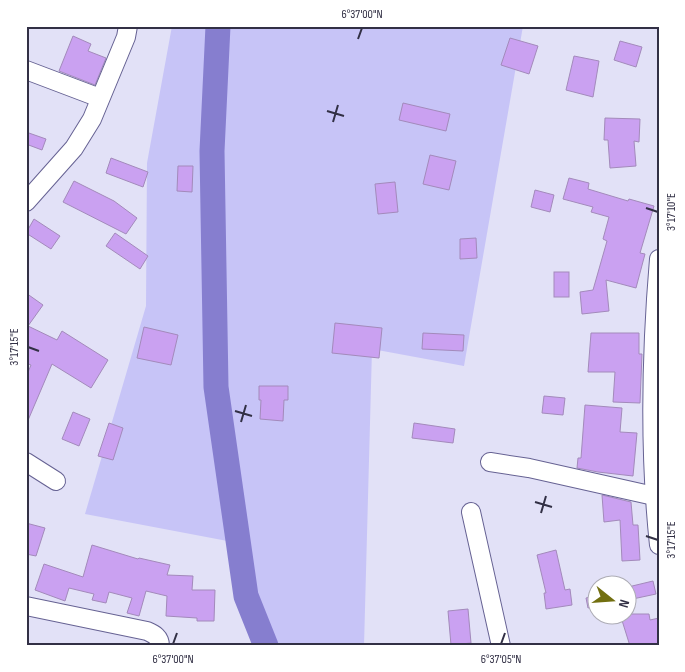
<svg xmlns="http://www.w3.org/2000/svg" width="685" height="672" font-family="'Sofia Sans Condensed',sans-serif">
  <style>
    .green { fill: #c7c4f7 }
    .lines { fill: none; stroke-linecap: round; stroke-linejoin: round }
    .river { stroke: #867ecf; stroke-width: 25 }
    .building { fill: #caa1f1; stroke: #a38abb }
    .minor-casing { stroke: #666293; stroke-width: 20 }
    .minor { stroke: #fff; stroke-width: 18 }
    .ticks { fill: none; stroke: #323045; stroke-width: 2 }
    .neatline { fill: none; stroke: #323045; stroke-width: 2 }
    .ticks-label { font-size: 12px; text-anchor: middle; fill: #323045 }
  </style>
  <rect width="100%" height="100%" fill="#e2e1f7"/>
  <!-- green -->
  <path class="green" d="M172,26H523L464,366L372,349L364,646H267L238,543L85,514L146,306L147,163Z"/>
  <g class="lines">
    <!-- river -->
    <path class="river" d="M218,26L212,151L216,387L246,596L266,646"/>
  </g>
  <!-- building -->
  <g class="building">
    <path d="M73,36L91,44L88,51L106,58L95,85L59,71Z"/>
    <path d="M510,38L538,46L529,74L501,65Z"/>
    <path d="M620,41L642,47L636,67L614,60Z"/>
    <path d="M574,56L599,61L593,97L566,90Z"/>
    <path d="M403,103L450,114L446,131L399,120Z"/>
    <path d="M605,118L640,119L639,142L634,141L636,166L610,168L608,140H604Z"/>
    <path d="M26,132L46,139L42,150L26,144Z"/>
    <path d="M430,155L456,161L449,190L423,184Z"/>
    <path d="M111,158L148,172L143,187L106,173Z"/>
    <path d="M178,166H193L192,192L177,191Z"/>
    <path d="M569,178L589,183L588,189L628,201L629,199L654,206L640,253L645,254L636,288L606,280L609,311L582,314L580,292L593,290L607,241L603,239L609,217L591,212L593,207L563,199Z"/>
    <path d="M74,181L114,201L137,218L126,234L63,202Z"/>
    <path d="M395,182L398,212L378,214L375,184Z"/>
    <path d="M535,190L554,195L550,212L531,207Z"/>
    <path d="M34,219L60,236L51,249L26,233Z"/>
    <path d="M115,233L148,256L140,269L106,246Z"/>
    <path d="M476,238L477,258L460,259V239Z"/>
    <rect x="554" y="272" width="15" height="25"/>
    <path d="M26,293L43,305L28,326L57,340L62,331L108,360L91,388L52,364L26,425V377L31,365L26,363Z"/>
    <path d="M335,323L382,328L379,358L332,353Z"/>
    <path d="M144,327L178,335L171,365L137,358Z"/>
    <path d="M423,333L464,335L463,351L422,349Z"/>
    <path d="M591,333H639V354H642L640,403L613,402L615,372H588Z"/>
    <path d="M259,386H288V400H284L283,421L260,419L261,400H259Z"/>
    <path d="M544,396L565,398L563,415L542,413Z"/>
    <path d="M585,405L622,408L620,432L637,433L633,476L598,472L577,468L578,458H581Z"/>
    <path d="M73,412L90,419L79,446L62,439Z"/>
    <path d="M109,423L123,428L113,460L98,456Z"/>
    <path d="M414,423L455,429L453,443L412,438Z"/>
    <path d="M602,495L631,502L633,525H638L640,560L622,561L620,520L604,522Z"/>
    <path d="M26,523L45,528L36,556L26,554Z"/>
    <path d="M92,545L138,559L139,558L170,565L167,575L193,576L192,590H215L214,621H197V618L166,616L167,596L146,591L139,616L127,613L132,598L109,592L106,603L92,600L94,594L69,588L65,601L35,590L44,564L83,577Z"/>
    <path d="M556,550L565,590L570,589L572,605L546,609L544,593H546L537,555Z"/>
    <path d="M653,581L656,594L628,600V587Z"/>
    <path d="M598,595V606L588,608L586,598Z"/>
    <path d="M468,609L471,643L451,645L448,611Z"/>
    <path d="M620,614H649L650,620L659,618V646H630Z"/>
  </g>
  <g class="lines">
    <!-- minor casing -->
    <g class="minor-casing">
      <g id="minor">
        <path d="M26,70L100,98"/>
        <path d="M26,202L74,148L92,119L126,37L128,26"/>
        <path d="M659,259C651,354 649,451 659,545"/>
        <path d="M26,462L56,481"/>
        <path d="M490,462L529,468L654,496L659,494"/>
        <path d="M471,512L501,646"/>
        <path d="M26,606L147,631C154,634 160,637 160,646"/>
      </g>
    </g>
    <!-- minor -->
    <use href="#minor" class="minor"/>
  </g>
  <!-- ticks -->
  <path class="ticks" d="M358,39L362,28M327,111L344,116M333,122L338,105M646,208L658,212M28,347L39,351M235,411L252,416M241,422L246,405M535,502L552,507M541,513L546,496M646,536L658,540M173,644L177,633M501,644L505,633"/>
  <!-- border -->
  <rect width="685" height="672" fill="none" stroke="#ffffff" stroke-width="55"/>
  <!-- north arrow -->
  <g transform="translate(612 600) rotate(107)"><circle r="24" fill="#ffffff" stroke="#adacb5"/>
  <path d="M0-4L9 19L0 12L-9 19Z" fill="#726f10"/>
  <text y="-8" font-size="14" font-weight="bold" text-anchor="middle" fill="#323045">N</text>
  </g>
  <rect x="28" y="28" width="630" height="616" class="neatline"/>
  <g class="ticks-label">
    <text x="362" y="18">6°37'00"N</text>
    <text transform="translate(671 212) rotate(-90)" y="4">3°17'10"E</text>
    <text transform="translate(14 347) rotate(-90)" y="4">3°17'15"E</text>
    <text transform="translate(671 540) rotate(-90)" y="4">3°17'15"E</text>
    <text x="173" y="663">6°37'00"N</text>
    <text x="501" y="663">6°37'05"N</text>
  </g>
</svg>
